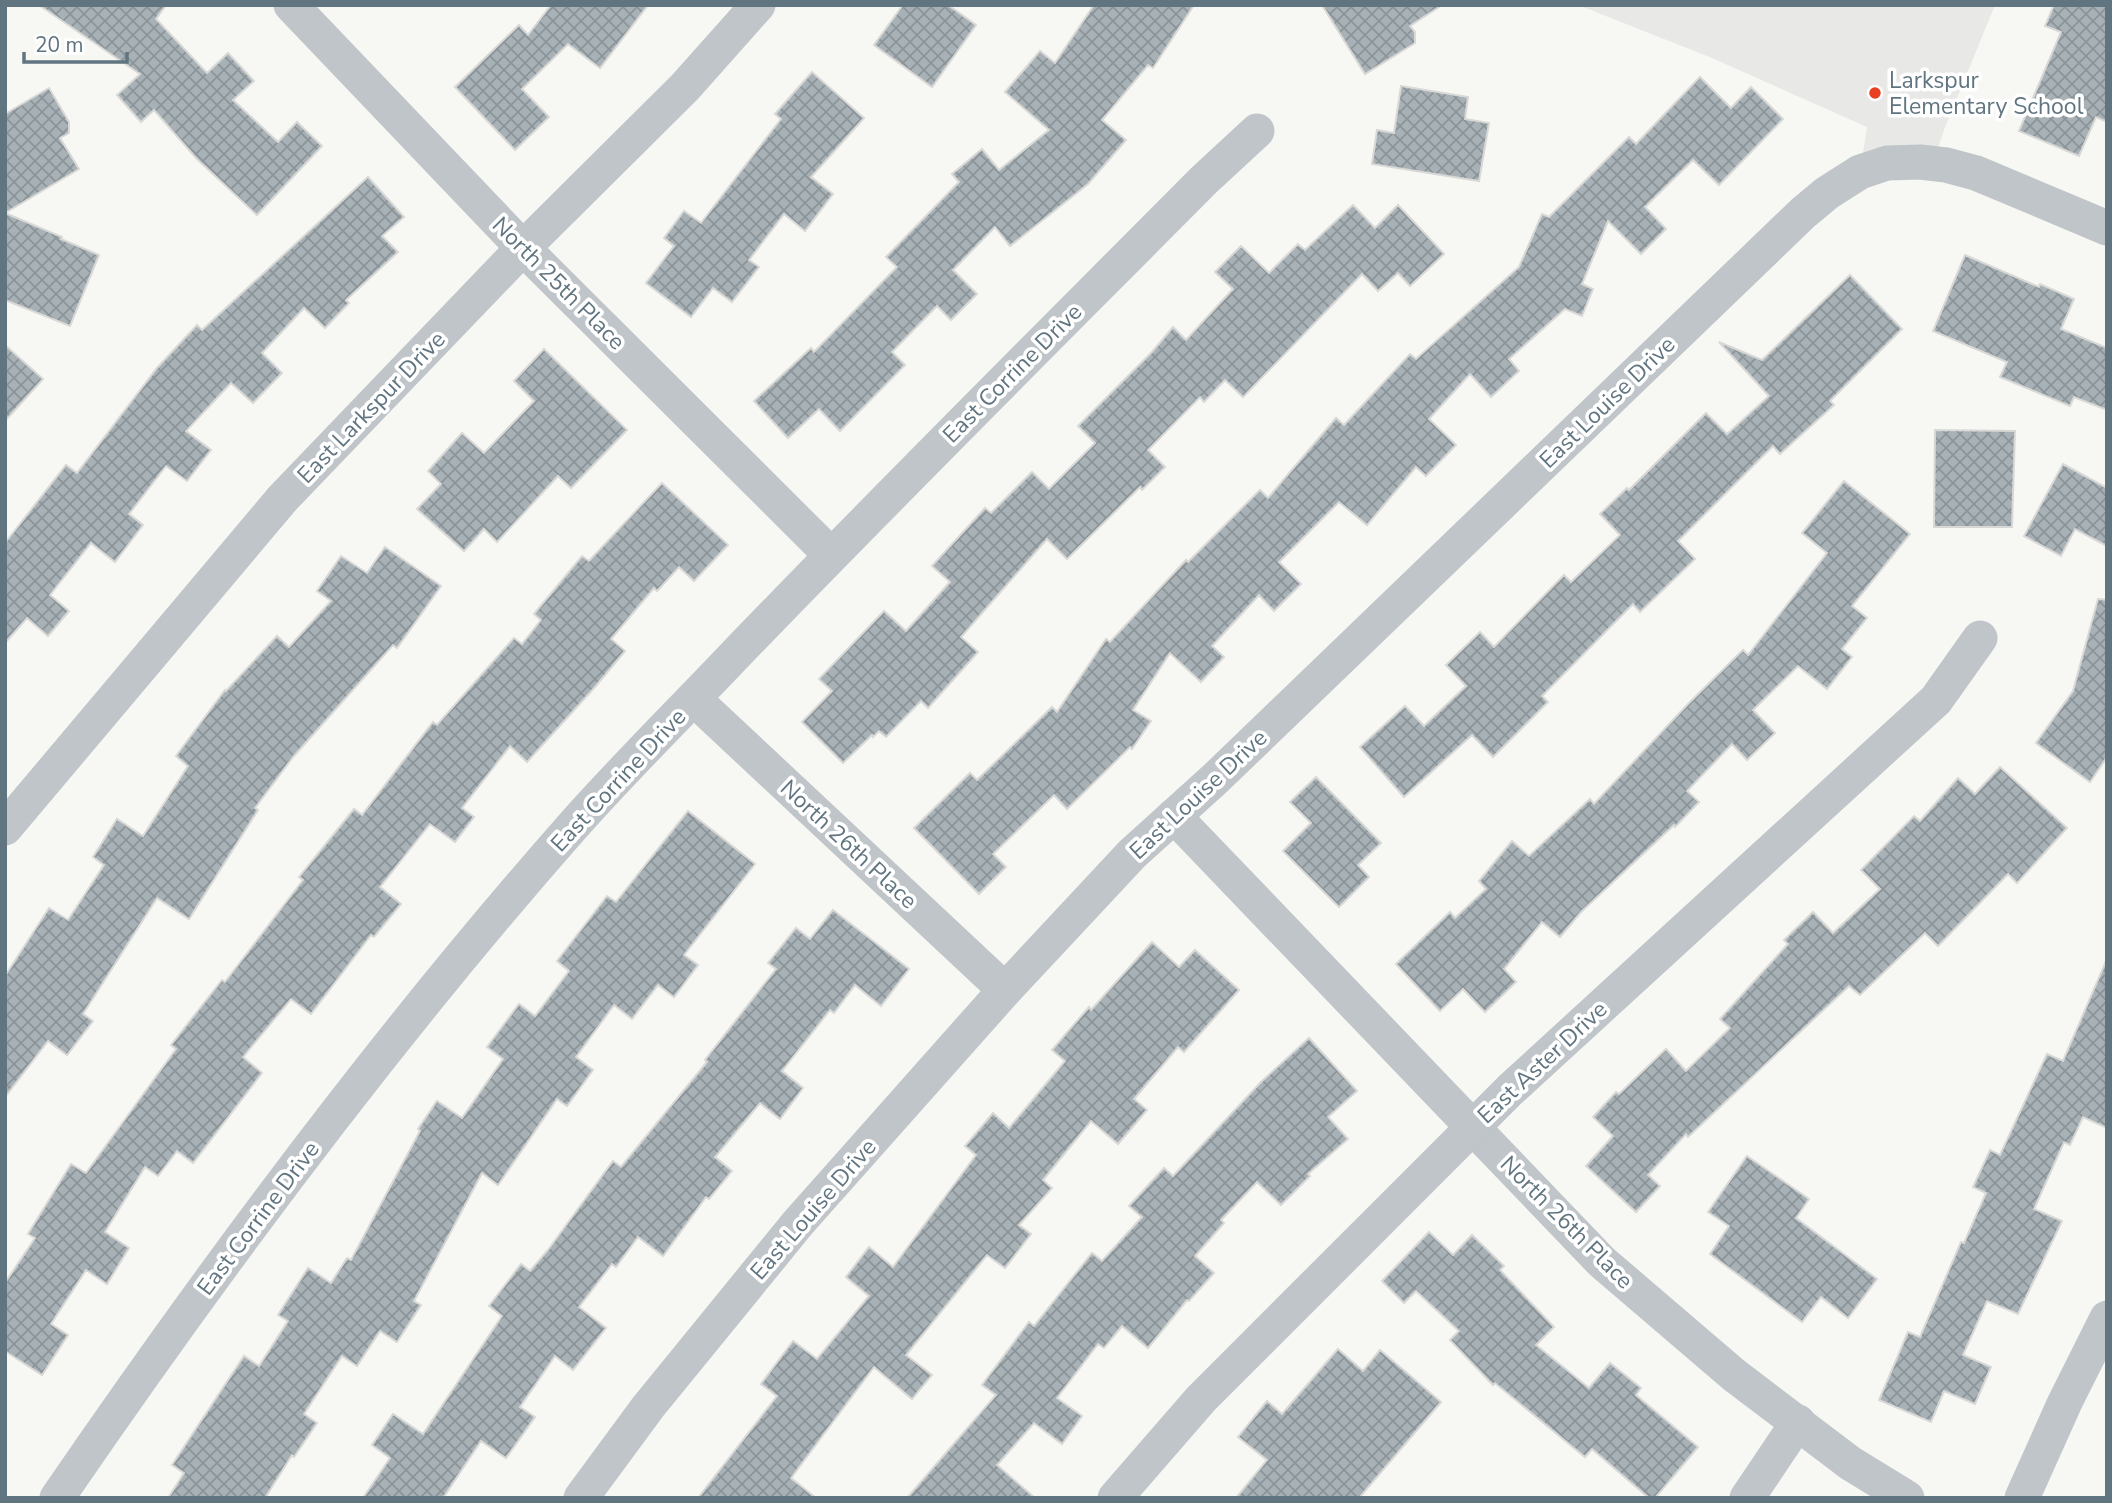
<svg xmlns="http://www.w3.org/2000/svg" width="2112" height="1503" font-family="'Nunito Sans',sans-serif">
  <style>
    .built { fill: #e8e8e7 }
    .building { fill: url(#building-cross-hatch); stroke: #d8d8d6; stroke-width: 2 }
    .lines { fill: none; stroke-linecap: round; stroke-linejoin: round }
    .minor { stroke: #bfc5c8; stroke-width: 35 }
    .poi-dot { fill: #e83f23; stroke: #fff; stroke-width: 2.5 }
    .labels { text-anchor: middle; stroke-width: 7; stroke-linejoin: round; paint-order: stroke }
    .poi-label { font-size: 23px; fill: #617580; stroke: #fff; text-anchor: start }
    .street-label { font-size: 23px; fill: #617580; stroke: #fff }
  </style>
  <defs>
    <pattern id="building-cross-hatch" width="8" height="8" patternUnits="userSpaceOnUse" patternTransform="scale(1.75)"><rect width="8" height="8" fill="#a7b1b6"/><path d="M0 0l8 8M0 8l8-8" fill="none" stroke="#8b9599"/></pattern>
  </defs>
  <rect width="100%" height="100%" fill="#f7f7f4"/>
  <!-- built -->
  <path class="built" d="M1578,5H1995L1944,130L1933,163L1860,172L1867,127L1712,58Z"/>
  <!-- building -->
  <g class="building">
    <path d="M39,5H166L156,19L207,73L228,53L254,81L233,100L278,142L297,122L322,146L257,215L197,159L154,110L141,122L117,95L140,74Z"/>
    <path d="M551,5H648L600,68L568,44L522,89L549,117L515,150L455,87L519,25L528,35Z"/>
    <path d="M903,5H948L976,25L932,87L874,45Z"/>
    <path d="M1094,5H1194L1153,68L1148,65L1102,120L1126,140L1088,184L1010,246L995,227L953,270L977,294L951,320L937,306L892,352L905,365L840,431L819,409L788,438L754,401L811,348L814,352L897,267L886,257L959,182L952,174L982,149L999,170L1049,130L1005,92L1040,51L1055,63Z"/>
    <path d="M1322,5H1442L1410,26L1415,32V43L1365,74Z"/>
    <path d="M2054,5H2107V122L2096,117L2079,156L2019,131L2061,32L2045,26Z"/>
    <path d="M812,72L864,118L811,177L833,194L805,231L784,214L749,260L759,267L732,302L713,288L691,317L646,283L674,246L664,238L684,211L701,223L781,119L775,114Z"/>
    <path d="M1700,77L1731,108L1751,87L1783,119L1719,185L1693,160L1645,207L1666,229L1641,254L1608,221L1582,284L1593,289L1582,316L1565,309L1509,359L1519,371L1491,397L1470,374L1429,419L1456,445L1426,476L1416,467L1367,525L1339,502L1279,562L1301,584L1274,611L1259,595L1212,646L1224,657L1201,682L1170,653L1133,710L1151,721L1132,749L1130,747L1067,809L1054,795L993,854L1006,867L979,894L914,828L970,773L977,780L1052,707L1057,712L1106,639L1110,642L1186,560L1188,562L1260,490L1268,498L1336,418L1344,425L1410,354L1416,359L1519,267L1542,214L1549,217L1629,137L1636,144Z"/>
    <path d="M1401,86L1468,97L1465,119L1489,123L1479,181L1372,164L1377,130L1394,133Z"/>
    <path d="M49,88L69,122V133L60,138L79,169L5,213V114Z"/>
    <path d="M368,177L404,217L382,236L398,252L346,300L349,303L325,328L304,308L262,353L282,373L253,403L231,383L186,431L211,450L187,481L166,466L129,514L143,525L115,562L91,543L50,595L69,611L48,636L27,618L5,643V543L66,465L77,473L157,368L197,325L202,330Z"/>
    <path d="M1353,205L1375,228L1398,205L1444,254L1410,286L1398,273L1378,291L1362,274L1243,397L1225,380L1204,402L1200,397L1148,450L1165,467L1142,490L1140,487L1067,559L1047,539L961,637L978,652L928,708L921,701L886,737L879,731L873,737L872,735L843,763L802,722L832,691L819,679L884,611L906,631L950,582L932,566L985,508L991,513L1032,472L1049,489L1095,443L1078,426L1152,352L1173,327L1186,340L1233,289L1215,272L1241,246L1269,273L1298,244L1305,250Z"/>
    <path d="M5,213L62,237L61,239L99,255L70,326L5,300Z"/>
    <path d="M1965,255L2039,287L2040,284L2074,299L2061,329L2107,348V410L2074,397L2070,406L2000,377L2007,362L1933,331Z"/>
    <path d="M1850,275L1902,329L1830,401L1834,405L1780,454L1773,446L1678,541L1695,559L1640,612L1633,604L1542,696L1548,702L1493,757L1472,735L1404,797L1360,747L1405,706L1424,726L1466,686L1446,665L1480,632L1494,647L1564,575L1571,582L1620,535L1600,514L1627,488L1629,490L1706,413L1727,434L1769,396L1719,342L1762,360Z"/>
    <path d="M5,345L43,379L5,421Z"/>
    <path d="M544,349L627,430L571,488L558,476L497,542L484,529L464,551L417,509L441,484L428,471L462,433L484,453L534,401L514,381Z"/>
    <path d="M1935,430L2015,431L2012,527H1934Z"/>
    <path d="M2063,464L2107,488V546L2075,529L2061,556L2024,536Z"/>
    <path d="M1844,481L1910,534L1852,606L1867,618L1842,649L1852,657L1827,689L1798,666L1753,710L1775,733L1747,760L1732,744L1687,791L1699,802L1675,827L1674,825L1581,912L1560,937L1542,922L1504,969L1516,982L1485,1012L1463,989L1440,1011L1396,964L1450,912L1455,918L1486,889L1479,881L1512,841L1529,856L1590,799L1594,804L1688,704L1743,650L1748,655L1827,553L1802,533Z"/>
    <path d="M662,483L728,545L694,581L679,567L657,591L654,588L611,639L625,651L595,687L527,762L510,746L462,808L474,817L455,842L430,824L380,887L401,904L374,937L371,935L311,1014L291,999L243,1057L262,1073L193,1163L177,1151L158,1176L145,1167L105,1232L129,1248L107,1284L86,1270L51,1324L68,1335L42,1375L5,1351V1283L35,1238L28,1234L71,1164L86,1173L176,1049L171,1045L222,980L225,982L303,880L299,877L354,809L362,815L433,722L437,725L514,638L522,644L541,620L534,614L582,556L589,561Z"/>
    <path d="M385,547L441,586L397,648L393,645L293,757L255,808L258,810L189,919L157,898L83,1014L93,1021L67,1055L48,1041L5,1097V976L49,908L68,920L104,865L93,857L117,819L143,836L188,766L176,756L225,690L226,691L277,636L289,647L331,601L317,591L341,556L367,573Z"/>
    <path d="M2098,599L2107,600V757L2090,782L2036,743L2073,691Z"/>
    <path d="M2000,767L2067,828L2017,883L2008,874L1938,946L1925,933L1860,995L1849,986L1688,1137L1686,1134L1648,1175L1660,1186L1636,1212L1586,1166L1613,1136L1593,1117L1616,1092L1619,1094L1666,1049L1686,1071L1730,1028L1720,1019L1788,944L1784,940L1813,912L1833,933L1880,889L1861,870L1914,816L1920,821L1958,778L1975,794Z"/>
    <path d="M1316,777L1381,843L1358,865L1369,877L1339,907L1283,851L1311,823L1290,802Z"/>
    <path d="M688,811L755,864L684,955L698,965L674,997L658,985L632,1019L614,1005L576,1057L593,1070L567,1106L557,1099L498,1185L482,1173L414,1301L421,1305L397,1342L380,1331L357,1366L342,1356L304,1414L317,1423L294,1457L292,1455L265,1498H168L184,1473L172,1465L244,1356L259,1366L288,1321L278,1315L308,1268L331,1283L347,1258L351,1260L420,1131L418,1129L437,1101L462,1118L503,1059L487,1047L519,1004L535,1016L569,971L557,961L607,896L616,902Z"/>
    <path d="M833,910L909,969L881,1006L855,985L834,1013L830,1010L782,1071L803,1088L780,1119L760,1103L715,1157L732,1171L709,1199L706,1197L663,1256L638,1237L616,1267L612,1264L579,1307L606,1328L573,1370L555,1356L520,1407L535,1417L506,1458L481,1441L443,1498H363L390,1458L372,1445L393,1414L423,1434L502,1316L489,1306L521,1264L530,1271L548,1250L613,1161L621,1167L707,1062L705,1060L776,969L768,963L796,928L810,939Z"/>
    <path d="M1152,942L1179,967L1195,950L1239,990L1184,1052L1178,1047L1134,1099L1147,1110L1118,1144L1091,1121L1043,1180L1052,1188L1019,1225L1031,1234L1005,1268L987,1255L906,1355L932,1375L912,1399L874,1367L791,1478L816,1498H698L777,1396L761,1384L793,1341L817,1359L869,1296L846,1277L869,1247L893,1267L976,1155L965,1146L993,1113L1009,1128L1065,1061L1052,1050L1089,1007L1091,1010Z"/>
    <path d="M2107,959V1128L2083,1117L2070,1145L2064,1142L2034,1209L2062,1221L2018,1314L1987,1301L1963,1355L1991,1367L1975,1404L1944,1391L1931,1422L1879,1400L1908,1332L1920,1337L1961,1242L1964,1243L1986,1193L1973,1187L1990,1150L2000,1155L2047,1054L2063,1061Z"/>
    <path d="M1309,1038L1357,1091L1328,1117L1348,1139L1308,1174L1310,1176L1281,1205L1257,1182L1221,1220L1224,1223L1195,1256L1214,1273L1189,1301L1187,1300L1148,1348L1122,1326L1104,1348L1098,1344L1057,1398L1082,1416L1062,1444L1034,1423L997,1465L1035,1498H907L996,1395L982,1385L1029,1322L1034,1326L1092,1253L1102,1261L1142,1217L1129,1206L1164,1168L1173,1176L1261,1082Z"/>
    <path d="M1747,1156L1809,1199L1796,1218L1877,1279L1848,1318L1821,1297L1802,1322L1710,1254L1729,1226L1708,1212Z"/>
    <path d="M1429,1232L1453,1255L1472,1235L1504,1266L1500,1270L1554,1327L1536,1345L1589,1388L1610,1363L1641,1388L1636,1395L1698,1447L1655,1498H1649L1592,1449L1585,1457L1495,1383L1493,1385L1450,1340L1459,1331L1416,1291L1404,1303L1382,1281Z"/>
    <path d="M1338,1349L1363,1371L1380,1350L1441,1402L1359,1498H1236L1267,1460L1238,1437L1267,1401L1282,1414Z"/>
  </g>
  <g class="lines">
    <!-- minor -->
    <g class="minor">
      <path d="M291,5L523,248L831,555"/>
      <path d="M694,699L1005,990"/>
      <path d="M1174,816L1602,1262L1734,1375L1850,1463L1907,1498"/>
      <path d="M5,828L283,498L523,248L685,87L758,5"/>
      <path d="M57,1498C216,1266 385,1039 571,828C623,769 680,713 734,656C889,495 1047,338 1204,180L1257,131"/>
      <path d="M581,1498L648,1407L798,1223L1005,990L1132,854L1216,778L1803,213L1827,193L1860,172L1887,163L1920,162L1946,165L1976,173L2107,228"/>
      <path d="M1115,1498L1201,1399L1510,1090L1936,700L1980,638"/>
      <path d="M1747,1498L1798,1422"/>
      <path d="M2022,1498L2065,1402L2107,1318"/>
    </g>
  </g>
  <!-- markers -->
  <circle class="poi-dot" cx="1875" cy="93" r="7"/>
  <g class="labels">
    <!-- poi labels -->
    <g class="poi-label">
      <text x="1889" y="88">Larkspur<tspan x="1889" dy="26">Elementary School</tspan></text>
    </g>
    <!-- street labels -->
    <g class="street-label">
      <text transform="translate(559 283) rotate(45)" y="8">North 25th Place</text>
      <text transform="translate(1012 373) rotate(-45)" y="8">East Corrine Drive</text>
      <text transform="translate(1607 402) rotate(-44)" y="8">East Louise Drive</text>
      <text transform="translate(371 407) rotate(-46)" y="8">East Larkspur Drive</text>
      <text transform="translate(618 780) rotate(-47)" y="8">East Corrine Drive</text>
      <text transform="translate(1198 794) rotate(-43)" y="8">East Louise Drive</text>
      <text transform="translate(849 844) rotate(43)" y="8">North 26th Place</text>
      <text transform="translate(1542 1062) rotate(-43)" y="8">East Aster Drive</text>
      <text transform="translate(813 1209) rotate(-49)" y="8">East Louise Drive</text>
      <text transform="translate(258 1218) rotate(-53)" y="8">East Corrine Drive</text>
      <text transform="translate(1567 1222) rotate(45)" y="8">North 26th Place</text>
    </g>
  </g>
  <!-- border -->
  <rect width="2112" height="1503" fill="none" stroke="#617580" stroke-width="14"/>
  <!-- scale -->
  <path d="M24 52v10h103v-10" fill="none" stroke="#617580" stroke-width="3.5"/>
  <text x="35" y="52" font-size="21" fill="#617580" stroke="#ffffff" stroke-width="5" paint-order="stroke">20 m</text>
</svg>
